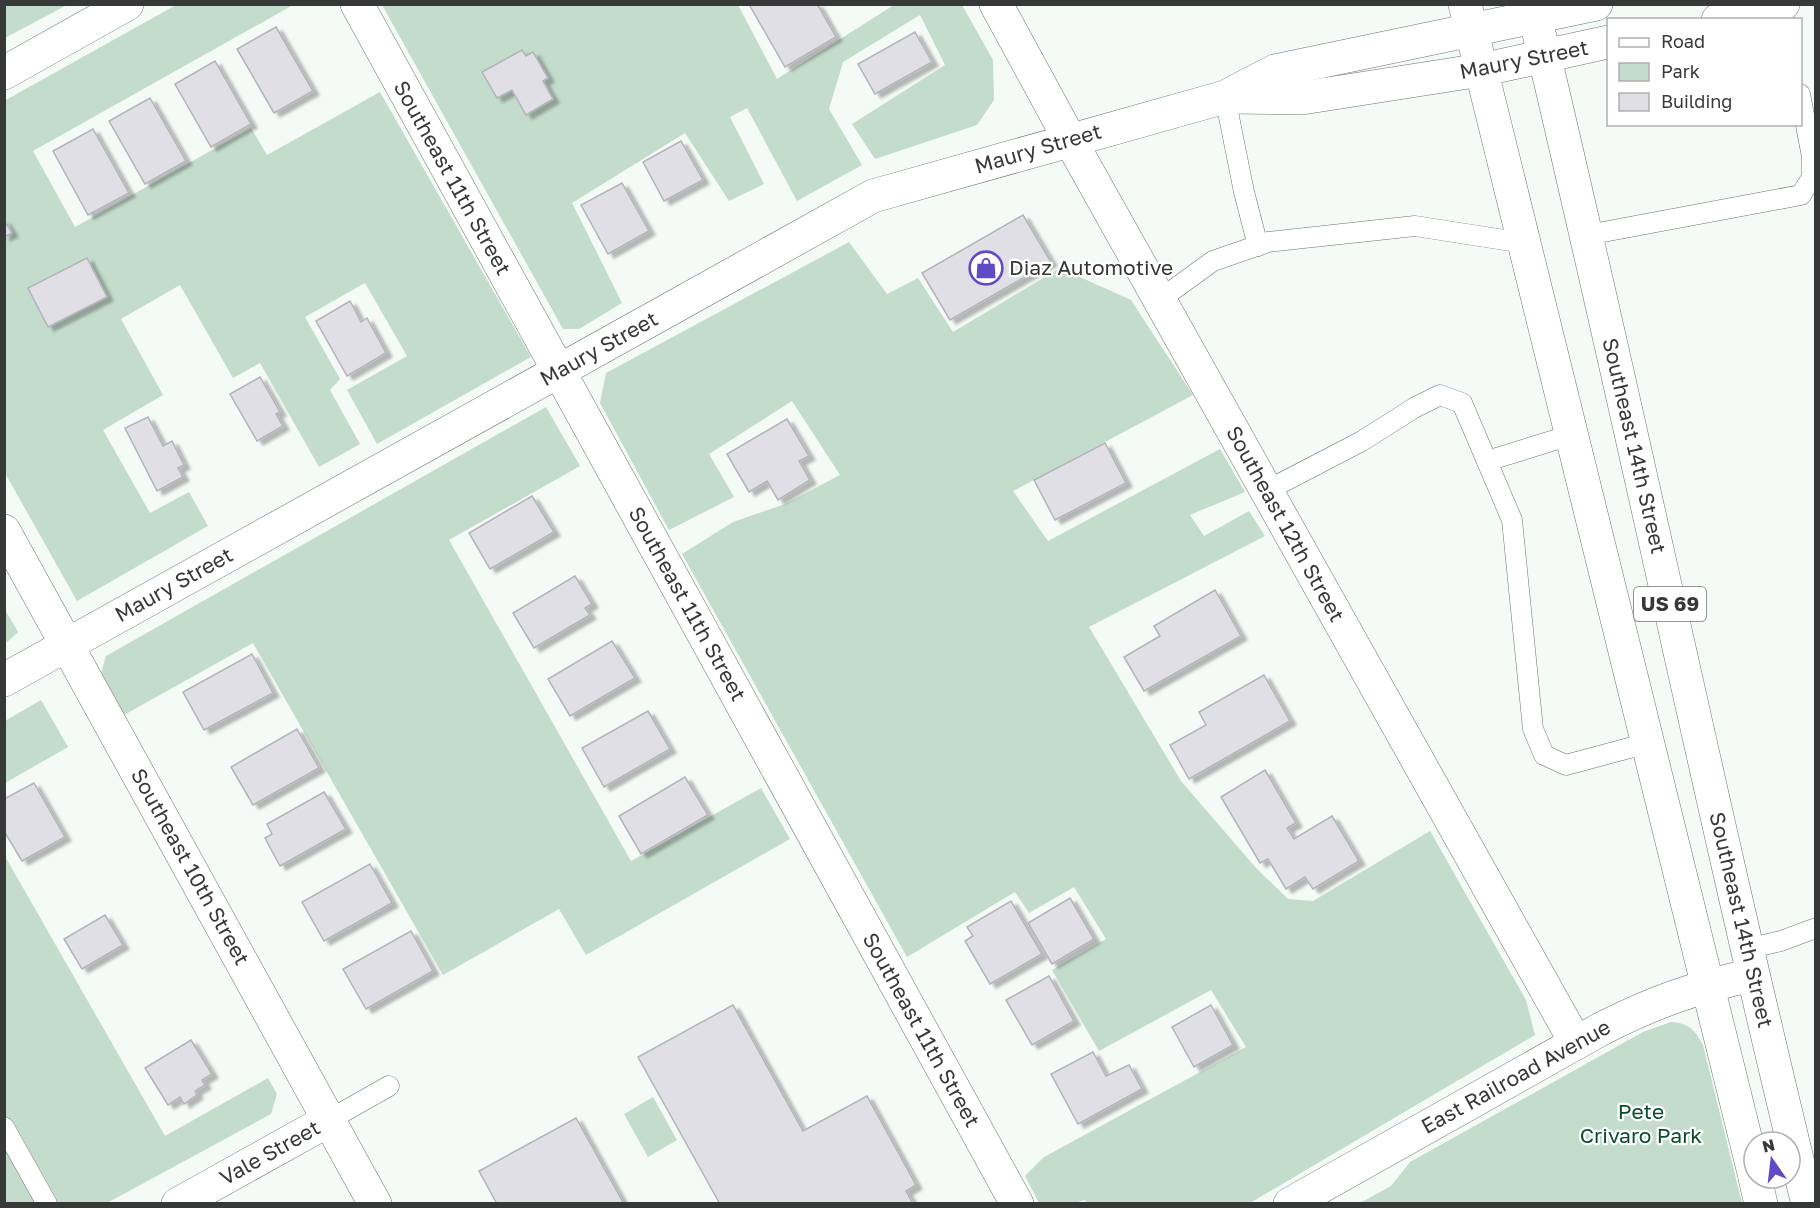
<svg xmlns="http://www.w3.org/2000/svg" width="1820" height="1208" font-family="'Golos Text',sans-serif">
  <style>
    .green { fill: #c4dccc }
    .building { fill: #dfdfe5; stroke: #b3b3b9; stroke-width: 1.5; filter: url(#shadow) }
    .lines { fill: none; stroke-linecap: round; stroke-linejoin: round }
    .lane-casing { stroke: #6d726f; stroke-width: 21 }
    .street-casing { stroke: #6d726f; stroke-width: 34 }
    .secondary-casing { stroke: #6d726f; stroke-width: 34 }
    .primary-casing { stroke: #6d726f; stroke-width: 34 }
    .lane { stroke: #fff; stroke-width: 20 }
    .street { stroke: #fff; stroke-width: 33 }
    .secondary { stroke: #fff; stroke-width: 33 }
    .primary { stroke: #fff; stroke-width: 33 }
    .labels { text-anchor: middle; stroke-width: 4.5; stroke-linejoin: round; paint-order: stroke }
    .shield { fill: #fff; stroke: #737474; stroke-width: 1.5 }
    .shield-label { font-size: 20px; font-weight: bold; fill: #373938 }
    .street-label { font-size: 21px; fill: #373938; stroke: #fff }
    .poi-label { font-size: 21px; fill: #373938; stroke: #fff; text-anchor: start }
    .park-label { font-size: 21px; fill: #0a4d2e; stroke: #fff }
  </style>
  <defs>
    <filter id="shadow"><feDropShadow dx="6" dy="4" stdDeviation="1.5" flood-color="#0004"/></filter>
  </defs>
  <rect width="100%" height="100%" fill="#f4faf6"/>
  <!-- green -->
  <g class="green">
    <path d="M5,4H67V5L5,38Z"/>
    <path d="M176,5H293L33,151L75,227L251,128L267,155L380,92L531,357L377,444L347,390L407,356L365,283L305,317L340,379L330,390L360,444L319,467L260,363L233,378L180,285L121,319L163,395L103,430L150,513L189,492L208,526L77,601L5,473L4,101Z"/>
    <path d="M382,5H738L777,79L894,5H962L993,60L994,100L977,125L875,159L852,124L945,65L920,15L843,62L829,109L862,165L797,201L747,108L730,117L764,184L729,201L685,133L572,203L622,303L579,329H563Z"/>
    <path d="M849,242L887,294L918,278L953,332L1060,268L1131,300L1193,395L1013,491L1048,541L1220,449L1245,492L1190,515L1204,536L1249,511L1265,536L1089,627L1181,781L1256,868L1288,899L1313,901L1430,831L1526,1000L1535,1035L1250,1203L1087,1204L1085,1200L1074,1203H1039L1025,1176L1044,1157L1246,1047L1211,990L1099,1051L1052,970L1106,939L1074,887L1029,913L1015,892L907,957L682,554L733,522L785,504L840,475L792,401L709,454L734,497L669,530L600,403L606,373Z"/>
    <path d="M546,407L580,466L449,540L631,861L761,788L790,839L586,955L559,909L443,975L253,643L124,715L101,673L106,656Z"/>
    <path d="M4,608L18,632L5,644H4Z"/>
    <path d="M41,700L68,747L5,783V721Z"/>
    <path d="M6,858L165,1136L268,1078L277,1094L271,1114L107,1203H5L4,859Z"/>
    <path d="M1671,1022C1689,1023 1695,1030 1703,1045L1742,1203H1360L1391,1186L1410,1162L1643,1032Z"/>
    <path d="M653,1097L677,1140L648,1157L624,1114Z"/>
  </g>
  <!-- building -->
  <g class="building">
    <path d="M752,4H817L836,37L785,67L750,6Z"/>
    <path d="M276,27L313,91L274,113L237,49Z"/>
    <path d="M915,32L932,62L875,94L858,64Z"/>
    <path d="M522,50L526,56L533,52L548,78L543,81L553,99L526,115L512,90L497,98L482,72Z"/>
    <path d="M215,61L251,124L211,147L175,84Z"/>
    <path d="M150,98L186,161L145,184L109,121Z"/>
    <path d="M93,129L129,193L88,215L53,151Z"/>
    <path d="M681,141L703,180L664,201L643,162Z"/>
    <path d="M622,183L649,231L608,254L581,205Z"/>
    <path d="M1023,215L1051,262L950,320L922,273Z"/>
    <path d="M4,220L12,233L4,237Z"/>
    <path d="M87,258L107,297L48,327L28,288Z"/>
    <path d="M350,301L361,322L367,318L386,353L347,376L316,321Z"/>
    <path d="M260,377L280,412L276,414L283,426L257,441L230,394Z"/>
    <path d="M148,417L163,446L172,441L184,465L178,468L183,477L157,491L125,428Z"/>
    <path d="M787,419L809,456L799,461L810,480L778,500L767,481L749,492L727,454Z"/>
    <path d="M1105,443L1126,483L1055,520L1034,480Z"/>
    <path d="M532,496L554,532L490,569L469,533Z"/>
    <path d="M575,576L592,604L585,608L590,615L534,648L513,613Z"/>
    <path d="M1215,590L1241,636L1144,691L1124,657L1160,636L1154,626Z"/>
    <path d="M612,641L635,678L570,716L548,679Z"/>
    <path d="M252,654L273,693L204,730L183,692Z"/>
    <path d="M1264,675L1290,721L1189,779L1170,745L1206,725L1199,712Z"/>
    <path d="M648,711L670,749L604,787L582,748Z"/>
    <path d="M297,729L319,768L253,805L231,767Z"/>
    <path d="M1265,770L1296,823L1287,828L1294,839L1332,816L1359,861L1313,889L1305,877L1286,889L1268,859L1260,863L1221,797Z"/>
    <path d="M685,777L708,815L641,854L619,816Z"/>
    <path d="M34,783L65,837L22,861L4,831V799Z"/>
    <path d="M324,792L346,829L280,866L265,838L272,834L267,824Z"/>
    <path d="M370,864L392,903L324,941L302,902Z"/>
    <path d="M1070,898L1094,939L1052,964L1028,923Z"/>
    <path d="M1011,901L1042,954L990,984L965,941L973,936L967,927Z"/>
    <path d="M105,915L123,945L82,969L64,939Z"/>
    <path d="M411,931L433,971L366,1009L343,969Z"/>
    <path d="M1049,976L1074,1021L1032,1045L1006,1000Z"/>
    <path d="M733,1005L803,1131L867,1096L916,1185L906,1191L913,1204H720L638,1057Z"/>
    <path d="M1211,1005L1233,1045L1194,1067L1172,1027Z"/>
    <path d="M191,1040L212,1074L202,1080L205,1085L195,1091L197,1095L184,1104L180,1097L168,1105L145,1068Z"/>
    <path d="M1093,1052L1106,1076L1129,1065L1142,1089L1078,1124L1051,1074Z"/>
    <path d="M576,1118L624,1204H497L479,1171Z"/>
  </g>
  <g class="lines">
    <!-- lane casing -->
    <g class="lane-casing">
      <g id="lane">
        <path d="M1225,97L1244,192L1258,246"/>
        <path d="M1587,235L1801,195L1812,177V157L1800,94"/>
        <path d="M1159,300L1213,261L1268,242L1415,226L1524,243"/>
        <path d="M1487,461L1571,435"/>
        <path d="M1266,491L1362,441L1414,408L1440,395L1462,403L1512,520L1533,729L1544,755L1566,765L1648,743"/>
        <path d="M1746,949L1781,941L1816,928"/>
        <path d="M329,1120L389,1086"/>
        <path d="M4,1127L47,1204"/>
      </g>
    </g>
    <!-- street casing -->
    <g class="street-casing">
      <g id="street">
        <path d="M357,4L1017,1204"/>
        <path d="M4,73L127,4"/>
        <path d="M1070,140L1576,1043"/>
        <path d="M4,531L375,1204"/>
        <path d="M178,1204L329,1120"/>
        <path d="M1290,1204L1601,1029C1654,1002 1694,988 1752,975"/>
      </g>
    </g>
    <!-- secondary casing -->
    <g class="secondary-casing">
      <g id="secondary">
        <path d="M996,4L1070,140"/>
        <path d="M1718,20L1783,4"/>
        <path d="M1230,97L1302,98L1481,70L1608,42"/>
        <path d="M4,680L873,196L1225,97L1275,71L1596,4"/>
      </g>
    </g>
    <!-- primary casing -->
    <g class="primary-casing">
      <g id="primary">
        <path d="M1465,4L1754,1173"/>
        <path d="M1532,4C1628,403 1710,805 1808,1204"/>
        <path d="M1755,1178L1761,1204"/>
      </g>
    </g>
    <!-- lane -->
    <use href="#lane" class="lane"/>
    <!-- street -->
    <use href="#street" class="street"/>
    <!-- secondary -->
    <use href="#secondary" class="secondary"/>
    <!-- primary -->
    <use href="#primary" class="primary"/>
  </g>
  <!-- icons -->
  <defs>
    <g id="shop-ring" transform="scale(1.725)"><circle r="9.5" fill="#fff" stroke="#5f4bc4" stroke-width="1.5"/><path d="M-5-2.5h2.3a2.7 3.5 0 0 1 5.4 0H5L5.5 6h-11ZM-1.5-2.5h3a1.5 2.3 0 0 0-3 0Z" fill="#5f4bc4"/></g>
  </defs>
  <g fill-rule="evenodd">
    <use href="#shop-ring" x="986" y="268"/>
  </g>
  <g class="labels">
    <!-- shield labels -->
    <rect class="shield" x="1634" y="587" width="72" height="34" rx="4.5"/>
    <g class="shield-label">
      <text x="1670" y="611">US 69</text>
    </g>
    <!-- street labels -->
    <g class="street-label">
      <text transform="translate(1524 60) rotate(-11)" y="7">Maury Street</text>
      <text transform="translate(1038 149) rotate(-16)" y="7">Maury Street</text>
      <text transform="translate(452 178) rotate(61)" y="7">Southeast 11th Street</text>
      <text transform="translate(599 349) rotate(-29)" y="7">Maury Street</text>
      <text transform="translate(1634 446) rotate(77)" y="7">Southeast 14th Street</text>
      <text transform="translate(1285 524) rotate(61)" y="7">Southeast 12th Street</text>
      <text transform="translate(174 585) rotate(-29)" y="7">Maury Street</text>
      <text transform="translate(687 604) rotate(61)" y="7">Southeast 11th Street</text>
      <text transform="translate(190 867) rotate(61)" y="7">Southeast 10th Street</text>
      <text transform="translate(1741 920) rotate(77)" y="7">Southeast 14th Street</text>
      <text transform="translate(921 1030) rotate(61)" y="7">Southeast 11th Street</text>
      <text transform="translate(1516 1077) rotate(-29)" y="7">East Railroad Avenue</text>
      <text transform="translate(270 1153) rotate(-29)" y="7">Vale Street</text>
    </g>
    <!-- poi labels -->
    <g class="poi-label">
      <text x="1009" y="275">Diaz Automotive</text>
    </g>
    <!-- park labels -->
    <g class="park-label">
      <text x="1641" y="1119">Pete<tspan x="1641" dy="24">Crivaro Park</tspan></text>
    </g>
  </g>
  <!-- border -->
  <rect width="1820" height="1208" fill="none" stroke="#373938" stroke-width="12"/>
  <!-- legend -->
  <rect x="1607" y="18" width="195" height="108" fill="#ffffff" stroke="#afb0af" stroke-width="1.5"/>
  <rect x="1619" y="38" width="30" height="9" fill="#ffffff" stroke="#afb0af" stroke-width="1.5"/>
  <text x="1661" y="48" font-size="18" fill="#373938">Road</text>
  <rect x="1619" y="63" width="30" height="18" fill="#c4dccc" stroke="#afb0af" stroke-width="1.5"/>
  <text x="1661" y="78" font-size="18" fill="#373938">Park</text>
  <rect x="1619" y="93" width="30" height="18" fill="#dfdfe5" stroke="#afb0af" stroke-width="1.5"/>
  <text x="1661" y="108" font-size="18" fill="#373938">Building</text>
  <!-- north arrow -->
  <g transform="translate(1772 1160) rotate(346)"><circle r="28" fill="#ffffff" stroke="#afb0af" stroke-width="1.5"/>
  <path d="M0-4.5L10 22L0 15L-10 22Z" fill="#5f4bc4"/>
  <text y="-9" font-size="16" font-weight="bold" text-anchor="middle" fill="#373938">N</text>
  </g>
</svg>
